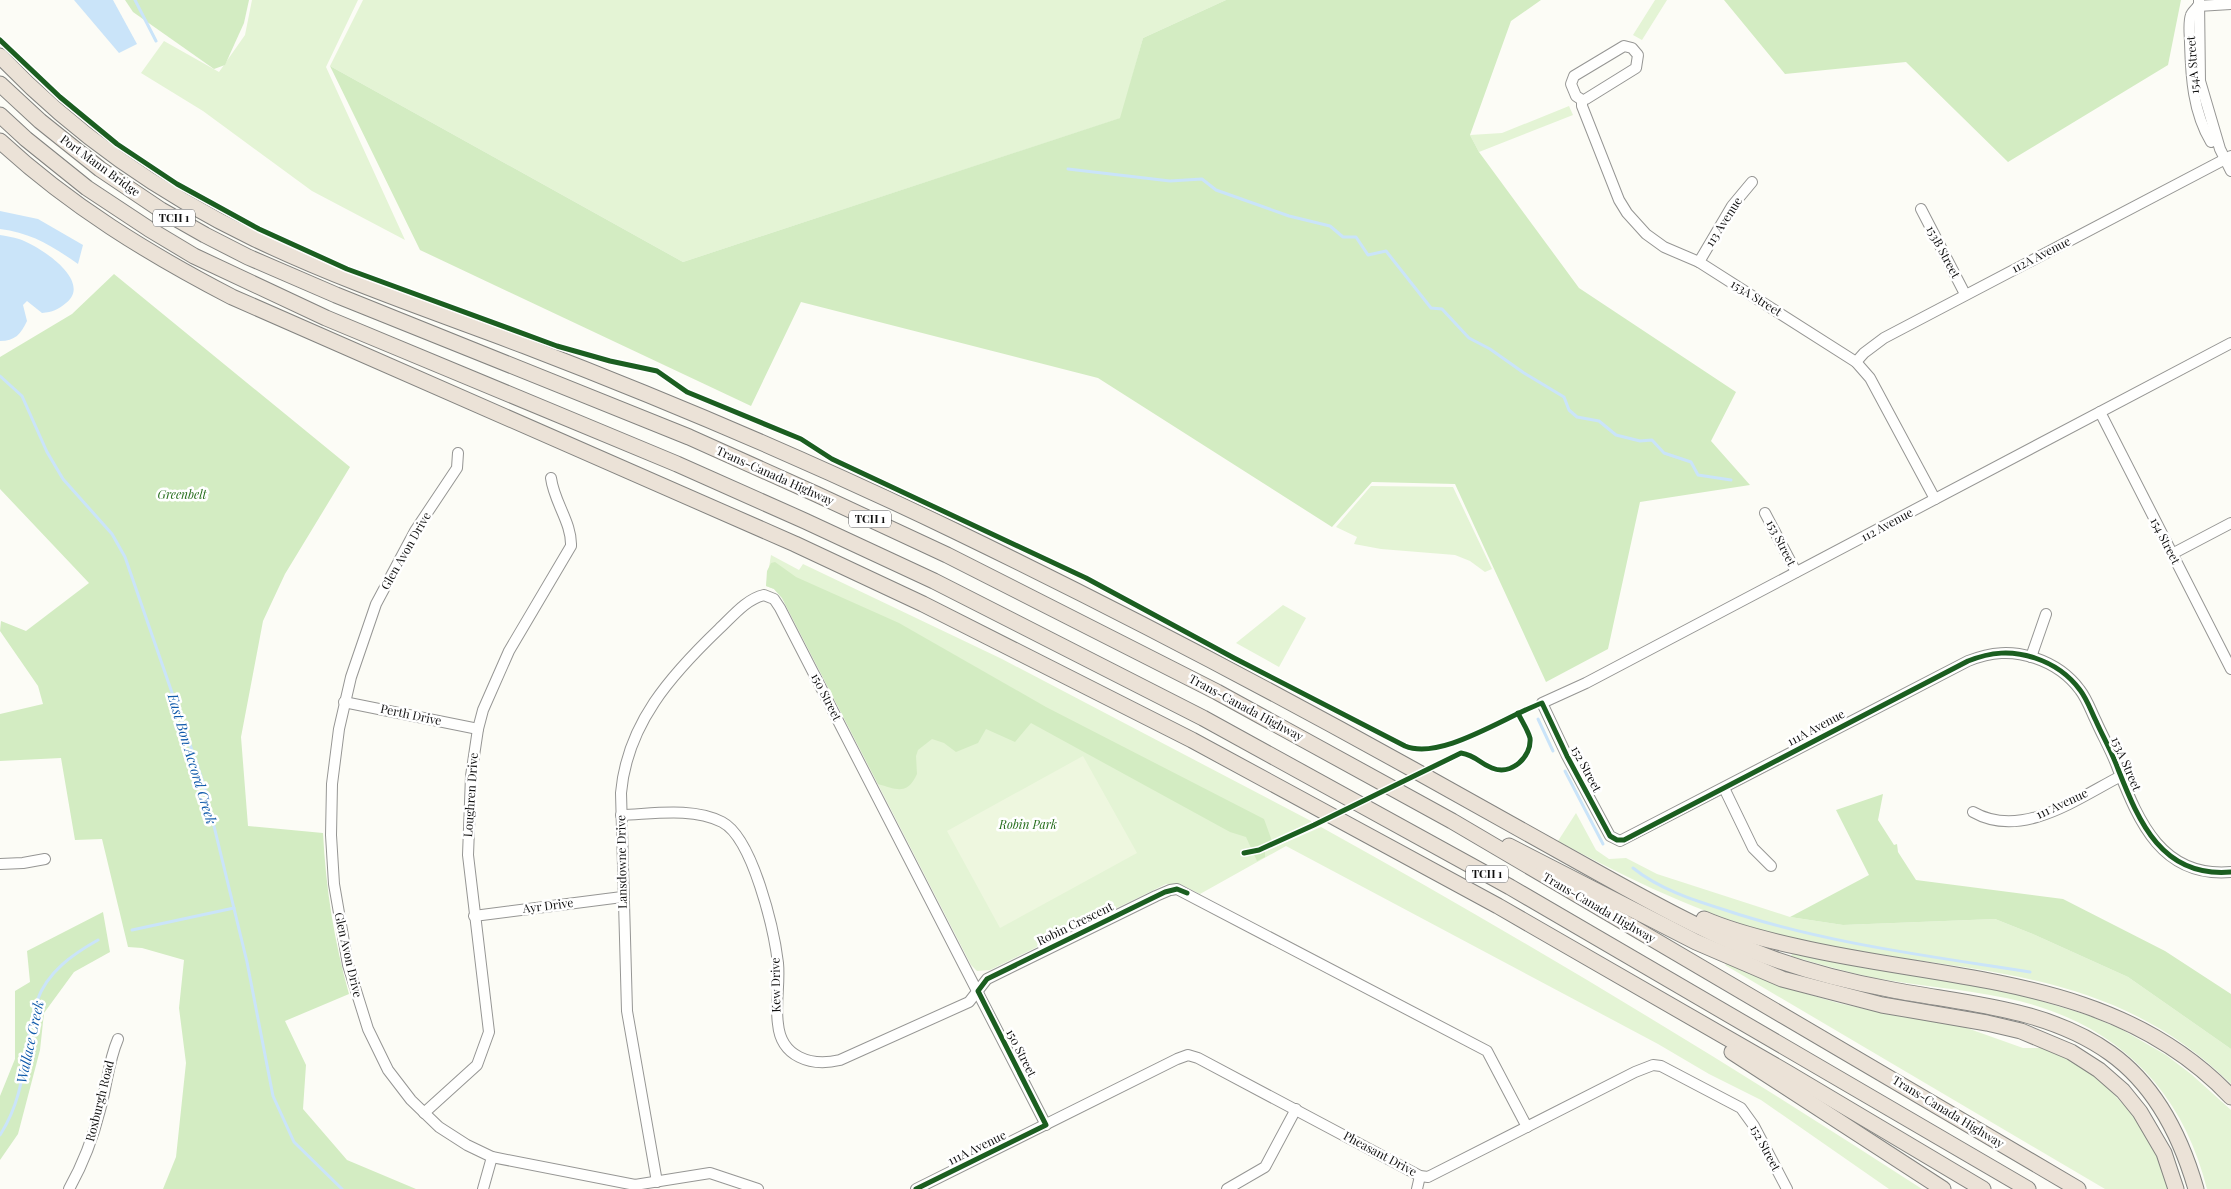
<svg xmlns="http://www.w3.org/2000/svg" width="2231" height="1189" font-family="'Playfair Display',serif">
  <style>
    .green { fill: #e4f4d5 }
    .forest { fill: #d3ecc2 }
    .pitch { fill: #eef7df }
    .water { fill: #cae4f9 }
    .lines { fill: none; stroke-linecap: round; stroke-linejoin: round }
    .stream { stroke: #cae4f9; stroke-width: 3 }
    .minor-casing { stroke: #969694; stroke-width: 12 }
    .highway-casing { stroke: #848481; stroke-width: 17 }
    .minor { stroke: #fffffe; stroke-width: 10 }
    .highway { stroke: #ebe2d7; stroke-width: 15 }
    .cycleway-casing { stroke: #fff; stroke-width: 8 }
    .cycleway { stroke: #1b5e20; stroke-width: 5 }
    .labels { text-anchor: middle; stroke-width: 5; stroke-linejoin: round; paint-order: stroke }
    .shield { fill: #fff; stroke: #585858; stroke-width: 1 }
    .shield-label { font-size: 11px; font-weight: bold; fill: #101010 }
    .street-label { font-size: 12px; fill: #101010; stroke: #fff }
    .park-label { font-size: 12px; font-style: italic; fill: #256d1b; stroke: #fff }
    .water-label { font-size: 14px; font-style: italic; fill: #105aab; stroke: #fff }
  </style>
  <rect width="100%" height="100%" fill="#fcfcf6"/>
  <!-- green -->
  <g class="green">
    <path d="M252,0H358L326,67L405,240L312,191L203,111L141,73L164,41L219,72L245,35Z"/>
    <path d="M363,0H1226L1143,38L1121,118L683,262L330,66Z"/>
    <path d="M1655,0H1667L1642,40L1633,35Z"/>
    <path d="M1569,106L1573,115L1479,152L1470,135L1502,133Z"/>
    <path d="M1371,486L1453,487L1492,569L1485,572L1470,561L1455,555L1381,549L1354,544L1357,537L1336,527Z"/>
    <path d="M771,555L799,570L803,564L1002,659L1311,821V823L1272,841L1266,851L1321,827C1525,940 1725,1061 1922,1189H1889L1761,1100L1709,1074L1658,1044L1286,846L1200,894L1180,884H1166L990,970L977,971L971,965L782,598L774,589L766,586Z"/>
    <path d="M1283,605L1306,618L1279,667L1236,643Z"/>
    <path d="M1576,813L1596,850L1609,859L1626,858L1657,874L1790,917L1843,925L1995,919L2035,935L2128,977L2231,1049V1084C2103,958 1955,976 1795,939C1711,919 1634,882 1558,841Z"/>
    <path d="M1793,952L2008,991L2087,1015L2121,1029L2166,1055L2191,1074L2231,1110V1189H2207C2181,1084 2111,1020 2006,998C1963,989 1919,986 1875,978C1847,972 1819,964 1791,956Z"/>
    <path d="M1727,963L1797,991L1838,1003L1865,1009L1964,1027L2023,1048H2042L2067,1059L2091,1074L2106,1086L2136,1118L2157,1153L2169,1189H2105L1725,965Z"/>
  </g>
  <!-- forest -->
  <g class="forest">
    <path d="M125,0H249L244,23L225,65L214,69L133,12Z"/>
    <path d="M1226,0H1541L1511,21L1470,135L1479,152L1579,288L1736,392L1711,441L1750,485L1640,502L1608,649L1546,682L1455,484L1372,482L1332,527L1098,378L801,302L751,406L420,250L330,66L683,262L1120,118L1143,38Z"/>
    <path d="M1724,0H2181L2168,65L2008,162L1906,62L1785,74Z"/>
    <path d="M114,274L350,467L285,574L263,621L241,737L248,826L323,833C326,890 334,940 349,994L285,1021L306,1065L303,1109L347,1160L416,1189H163L176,1157L186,1063L179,1008L184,960L142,948L128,947L102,839L75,840L61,758L0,761V714L43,704L38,686L0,631L1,621L26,631L89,583L0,489V357L72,314Z"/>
    <path d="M775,562L796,577L899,623L1046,707L1264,819L1272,841L1265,851V857L1257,861L1246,837L1230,832L1031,723L1015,742L986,729L978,743L956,752L944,743L932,739L918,750L916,756L917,774C907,796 896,789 878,784L782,598L774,589L766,586L767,571L771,563Z"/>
    <path d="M1883,794L1878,820L1894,845L1897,844L1898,852L1916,880L2063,899L2165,951L2231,994V1049L2128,977L2035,935L1995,919L1843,925L1790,917L1869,875L1836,810Z"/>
    <path d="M103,912L110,952L74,972L44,1013L40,1050L18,1134L0,1160V1096L15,1059V991L30,982L27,951Z"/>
  </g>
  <!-- pitch -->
  <path class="pitch" d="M1083,756L1137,853L1000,928L947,831Z"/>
  <!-- water -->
  <g class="water">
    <path d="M74,0H113L137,44L119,53Z"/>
    <path d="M0,211L38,219L83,245L78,264C52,246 32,233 0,229Z"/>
    <path d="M0,235C6,236 13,237 19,239C38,245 94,281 66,303C57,310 53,312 42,313L27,301L23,305L27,321C21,334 15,341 0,341Z"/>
  </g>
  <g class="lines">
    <!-- stream -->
    <g class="stream">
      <path d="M135,0L156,41"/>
      <path d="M1068,169L1170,181L1202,179L1216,190L1289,216L1330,226L1343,237H1356L1368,255L1386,251L1431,308L1442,309L1469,338L1490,349L1524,373L1564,397L1569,410L1577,417L1599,421L1616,435L1640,441L1652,440L1664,453L1691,462L1698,475L1731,480"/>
      <path d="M0,376L22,396L47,452L63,479L112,534L125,557L204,785L247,962L273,1096L294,1142L342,1189"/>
      <path d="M1538,719L1553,751"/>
      <path d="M1565,771L1603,844"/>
      <path d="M1633,868C1659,889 1693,900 1725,910C1824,943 1928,956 2030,972"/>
      <path d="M132,930L234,908"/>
      <path d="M0,1135C29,1090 22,1047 37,1001C47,972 73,954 98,940"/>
    </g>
    <!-- minor casing -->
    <g class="minor-casing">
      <g id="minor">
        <path d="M2199,0L2200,81L2220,149L2231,171"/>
        <path d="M2198,6C2196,9 2192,12 2191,15C2188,23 2190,35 2190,43C2191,77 2193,112 2211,142"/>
        <path d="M2198,6L2231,4"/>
        <path d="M1624,46L1632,48L1638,55L1636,68L1586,99L1582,100L1576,96L1571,84L1574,76Z"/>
        <path d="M1582,100V106L1619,200L1627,213L1646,234L1664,247L1699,262L1856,362L1870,378L1935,499"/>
        <path d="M1921,209L1965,294"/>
        <path d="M1699,262L1732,206L1752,182"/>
        <path d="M2231,343L1586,683L1542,703L1567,756L1610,836L1620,841L1968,661C1991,652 2011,650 2035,658C2053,664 2069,675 2080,690C2087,699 2091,711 2096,721C2103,737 2112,752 2118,769C2139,822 2162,878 2231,872"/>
        <path d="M1856,362L1864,353L1884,338L2231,156"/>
        <path d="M2100,412L2231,669"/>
        <path d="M458,453L457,468L415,531L376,604L351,677L339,729L332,784L331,835L334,884L348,965L368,1029L388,1070L411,1100L439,1127L467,1145L492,1157L635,1185L710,1173L758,1189"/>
        <path d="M1765,513L1796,572"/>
        <path d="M2172,554L2231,523"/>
        <path d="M2031,657L2046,614"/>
        <path d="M344,702L478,729"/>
        <path d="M1724,788L1753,848L1771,866"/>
        <path d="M1973,812C2022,840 2078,798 2121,776"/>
        <path d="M621,815C653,814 692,807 722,822C753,838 774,930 778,963C780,984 775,1004 778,1024C781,1057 811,1067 840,1060L969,1002L987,979L1156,896L1170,890L1177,889L1487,1051L1527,1127"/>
        <path d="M0,864L23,863L45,859"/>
        <path d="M474,916L622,897"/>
        <path d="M424,1113L477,1065L489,1032L468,855L471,776L478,729L483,710L509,651L571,546C572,523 554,502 551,478"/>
        <path d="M657,1182L627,1011L621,793C627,724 671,675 719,629C732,617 746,599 764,595L774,599L780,608L1046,1125"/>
        <path d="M69,1189C83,1164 93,1138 100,1110C107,1086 108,1062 118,1039"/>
        <path d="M483,1189L492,1157"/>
        <path d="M916,1189L1177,1059L1188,1055L1198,1058L1420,1176L1428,1177L1635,1072L1653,1065L1661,1066L1741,1108L1754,1126L1787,1189"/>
        <path d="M1227,1189L1265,1167L1296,1109"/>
        <path d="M1417,1189L1420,1176"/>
      </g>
    </g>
    <!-- highway casing -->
    <g class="highway-casing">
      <g id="highway">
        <path d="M0,56C72,132 161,194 255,239C343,281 435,312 525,346C671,402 814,463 955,531C1110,606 1263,686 1414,770C1476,805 1539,840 1602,875C1649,901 1698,928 1748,949C1794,968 1844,981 1893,990C1967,1004 2047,1008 2110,1053C2155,1085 2181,1137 2196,1189"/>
        <path d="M0,84L40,121L100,169L161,210L205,235L248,257L336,295L689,437L816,494L947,555L1217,692L1452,821L2078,1189"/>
        <path d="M0,115L26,139L87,188L149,229L194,256L326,318L677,464L805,521L934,581L1203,718L1510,887L2028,1189"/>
        <path d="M0,141C69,205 149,254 232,297L795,544L923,604L1192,740L1498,906L1788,1073L1983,1189"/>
        <path d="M1509,846L1696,942L1782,979L1882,1005L1987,1023L2021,1031L2071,1052L2099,1070L2123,1091L2140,1112L2164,1153L2176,1189"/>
        <path d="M1704,919C1734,932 1767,940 1799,947C1950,982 2116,975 2231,1097"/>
        <path d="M1732,1052L1943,1189"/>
      </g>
    </g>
    <!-- minor -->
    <use href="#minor" class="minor"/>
    <!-- highway -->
    <use href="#highway" class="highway"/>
    <!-- cycleway casing -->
    <g class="cycleway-casing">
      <g id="cycleway">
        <path d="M0,40L60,97L117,144L177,184L259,229L347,269L557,346L610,361L657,371L687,392L801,439L832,459L1086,578L1234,658L1405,746C1441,761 1506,716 1542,703L1567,756L1610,836L1617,840H1624L1968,661C1991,652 2011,650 2035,658C2053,664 2069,675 2080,690C2087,699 2091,711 2096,721C2103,737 2112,752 2118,769C2139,822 2162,878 2231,872"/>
        <path d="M1244,853L1259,850L1314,825L1461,753C1477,756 1479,763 1492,768C1511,776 1532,757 1530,738C1528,730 1521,720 1518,713"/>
        <path d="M916,1189L1046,1125L978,991L987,979L1165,892L1177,889L1187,893"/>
      </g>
    </g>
    <!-- cycleway -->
    <use href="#cycleway" class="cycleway"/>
  </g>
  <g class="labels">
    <!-- shield labels -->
    <g class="shield">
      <rect x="153" y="209.5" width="42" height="17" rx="4"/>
      <rect x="849" y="510.5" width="42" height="17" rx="4"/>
      <rect x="1466" y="865.5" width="42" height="17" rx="4"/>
    </g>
    <g class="shield-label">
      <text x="174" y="222">TCH 1</text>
      <text x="870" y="523">TCH 1</text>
      <text x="1487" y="878">TCH 1</text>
    </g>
    <!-- street labels -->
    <g class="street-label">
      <text transform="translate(2193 65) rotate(-94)" y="4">154A Street</text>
      <text transform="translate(100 166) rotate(36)" y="4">Port Mann Bridge</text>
      <text transform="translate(1724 222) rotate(-57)" y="4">113 Avenue</text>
      <text transform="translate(1943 252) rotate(62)" y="4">153B Street</text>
      <text transform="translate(2041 255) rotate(-27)" y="4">112A Avenue</text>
      <text transform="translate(1756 298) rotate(32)" y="4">153A Street</text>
      <text transform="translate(775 476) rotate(24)" y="4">Trans-Canada Highway</text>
      <text transform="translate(1887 525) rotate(-28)" y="4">112 Avenue</text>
      <text transform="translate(2165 541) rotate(63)" y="4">154 Street</text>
      <text transform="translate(1781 543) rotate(63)" y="4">153 Street</text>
      <text transform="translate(406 551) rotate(-60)" y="4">Glen Avon Drive</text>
      <text transform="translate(826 697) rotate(63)" y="4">150 Street</text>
      <text transform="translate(1246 708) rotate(28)" y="4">Trans-Canada Highway</text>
      <text transform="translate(411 715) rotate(12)" y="4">Perth Drive</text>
      <text transform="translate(1816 728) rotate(-28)" y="4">111A Avenue</text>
      <text transform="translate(2126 764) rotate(67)" y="4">153A Street</text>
      <text transform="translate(1586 769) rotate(62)" y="4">152 Street</text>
      <text transform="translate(471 795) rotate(-86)" y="4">Loughren Drive</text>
      <text transform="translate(2062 804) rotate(-25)" y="4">111 Avenue</text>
      <text transform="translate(622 862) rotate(-91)" y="4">Lansdowne Drive</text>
      <text transform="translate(548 906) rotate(-7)" y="4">Ayr Drive</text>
      <text transform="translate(1599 908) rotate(30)" y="4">Trans-Canada Highway</text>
      <text transform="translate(1075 924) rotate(-26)" y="4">Robin Crescent</text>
      <text transform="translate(348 955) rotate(77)" y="4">Glen Avon Drive</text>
      <text transform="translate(776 985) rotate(-91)" y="4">Kew Drive</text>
      <text transform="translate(1021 1053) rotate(63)" y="4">150 Street</text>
      <text transform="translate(100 1101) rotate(-76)" y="4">Roxburgh Road</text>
      <text transform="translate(1948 1112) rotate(31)" y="4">Trans-Canada Highway</text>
      <text transform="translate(977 1148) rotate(-26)" y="4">111A Avenue</text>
      <text transform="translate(1765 1148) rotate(62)" y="4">152 Street</text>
      <text transform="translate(1380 1154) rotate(28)" y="4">Pheasant Drive</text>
    </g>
    <!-- park labels -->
    <g class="park-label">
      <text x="182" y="499">Greenbelt</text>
      <text x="1028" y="829">Robin Park</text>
    </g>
    <!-- water labels -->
    <g class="water-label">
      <text transform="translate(192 759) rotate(73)" y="5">East Bon Accord Creek</text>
      <text transform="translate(30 1042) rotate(-78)" y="5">Wallace Creek</text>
    </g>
  </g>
</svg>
